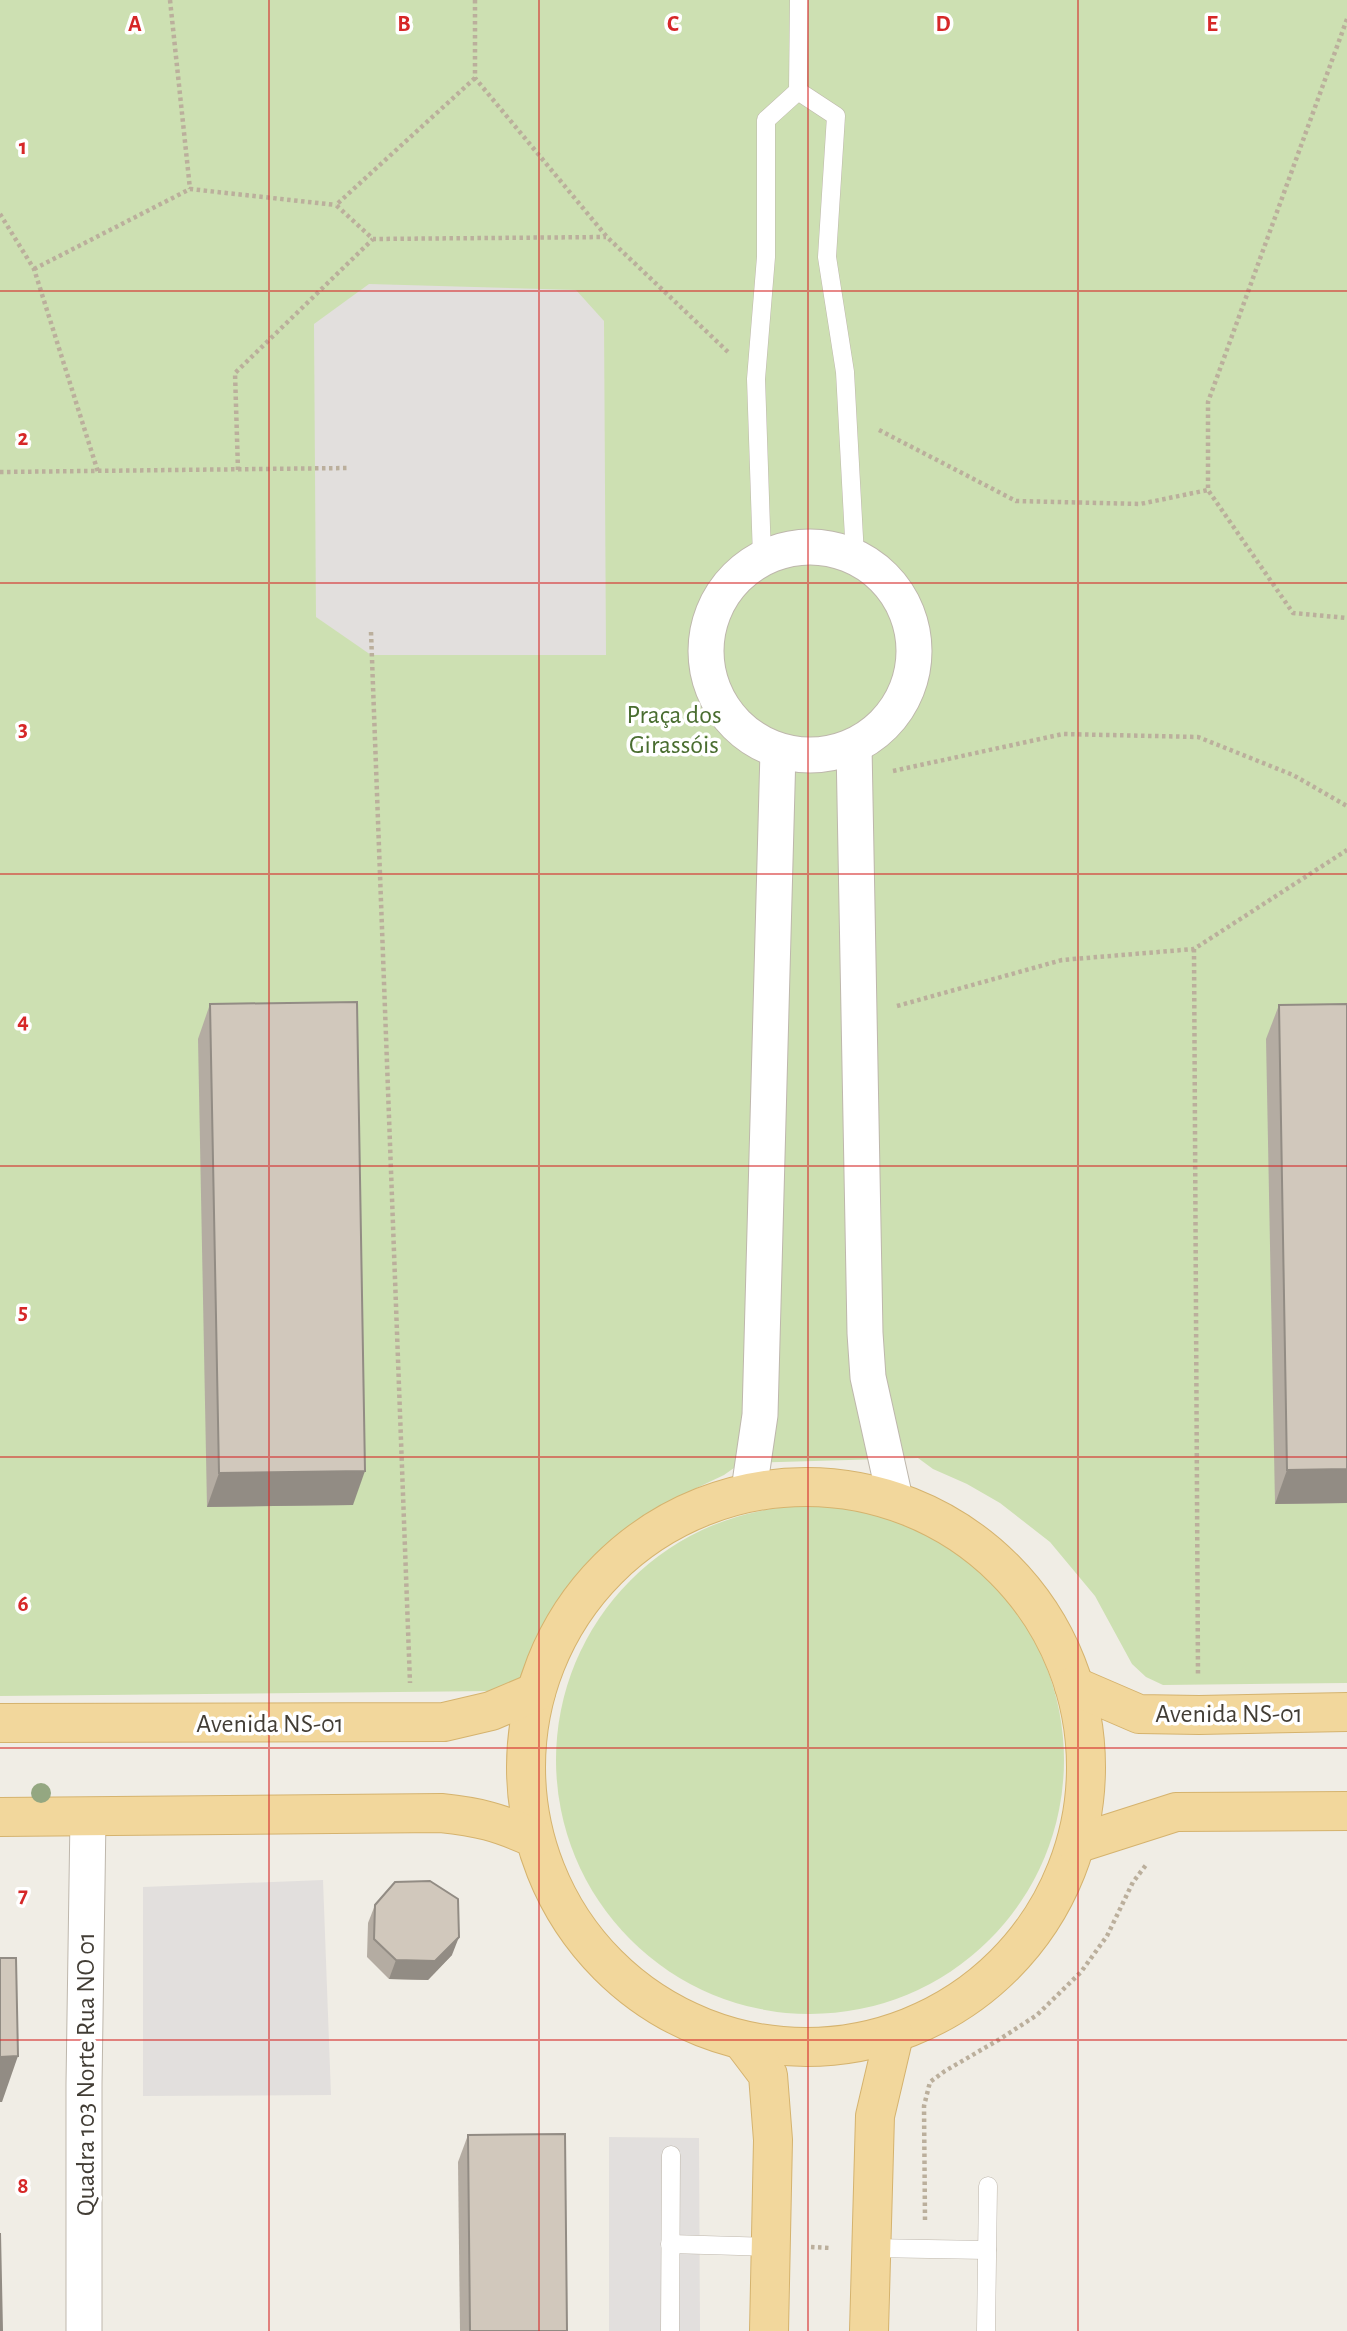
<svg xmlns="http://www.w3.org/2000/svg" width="1347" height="2331" font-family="'Alegreya Sans',sans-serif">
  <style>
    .green { fill: #cde0b2 }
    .parking { fill: #e2dfdd }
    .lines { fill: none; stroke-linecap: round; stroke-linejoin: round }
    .service-casing { stroke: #beb7ac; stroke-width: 19 }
    .minor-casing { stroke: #beb7ac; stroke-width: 37 }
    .primary-casing { stroke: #d5b36e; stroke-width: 40 }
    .path { stroke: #bbaf9c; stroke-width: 4.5; stroke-dasharray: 3.5 3.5; stroke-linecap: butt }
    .service { stroke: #fff; stroke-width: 18 }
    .minor { stroke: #fff; stroke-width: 35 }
    .primary { stroke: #f2d79c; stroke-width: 38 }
    .tree { fill: #94a781 }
    .wall { fill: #b4aca2 }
    .shaded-wall { fill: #928c84 }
    .building { fill: #d1c8bc; stroke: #928c84; stroke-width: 2 }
    .grid { fill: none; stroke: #d62828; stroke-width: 2; stroke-opacity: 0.55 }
    .labels { text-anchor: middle; stroke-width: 7; stroke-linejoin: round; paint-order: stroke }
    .park-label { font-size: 26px; fill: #496d30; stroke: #fff }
    .street-label { font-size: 26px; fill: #423d35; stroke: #fff }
    .grid-label { font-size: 23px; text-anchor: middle; font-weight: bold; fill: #d62828; stroke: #fff; stroke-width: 7; stroke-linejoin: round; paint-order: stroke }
  </style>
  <rect width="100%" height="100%" fill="#f0ede5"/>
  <!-- green -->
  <g class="green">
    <path d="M0,0H1347V1683L1163,1685L1146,1677L1132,1664L1095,1596L1050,1542L1000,1503L967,1484L933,1469L918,1458L741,1463L724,1475L665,1503L621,1539L570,1601L533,1670L527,1677L494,1691L0,1696Z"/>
    <circle cx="810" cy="1760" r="254"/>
  </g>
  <!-- parking -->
  <g class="parking">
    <path d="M369,284L576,290L604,321L606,655H371L316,617L314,324Z"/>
    <path d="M323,1880L331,2095L143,2096V1887Z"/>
    <path d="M609,2137L699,2138L700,2331H609Z"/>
  </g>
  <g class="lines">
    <!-- service casing -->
    <g class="service-casing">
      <g id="service">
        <path d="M798,91L836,116L827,257L845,372L855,556"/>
        <path d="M762,557L756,379L766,257V120L798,91L799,0"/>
        <path d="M670,2244L771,2247"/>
        <path d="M870,2248L987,2250"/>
        <path d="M670,2331L671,2155"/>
        <path d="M986,2331L988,2186"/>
      </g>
    </g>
    <!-- minor casing -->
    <g class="minor-casing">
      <g id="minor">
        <circle cx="810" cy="651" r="104"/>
        <path d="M854,746L865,1333L868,1377L895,1499"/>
        <path d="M749,1490L760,1415L778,751"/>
        <path d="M84,2331V2084L88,1817"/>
      </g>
    </g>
    <!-- primary casing -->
    <g class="primary-casing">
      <g id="primary">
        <circle cx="806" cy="1767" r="280"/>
        <path d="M1074,1686L1139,1714L1199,1715L1347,1712"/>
        <path d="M0,1723L444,1722L491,1711L536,1692"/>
        <path d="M0,1817L441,1813C479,1817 498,1822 534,1838"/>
        <path d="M1076,1844L1176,1812L1347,1811"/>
        <path d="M743,2042L768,2075L773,2140L769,2331"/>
        <path d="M869,2331L875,2116L894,2035"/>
      </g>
    </g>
    <!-- path -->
    <g class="path">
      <path d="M170,0L190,189"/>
      <path d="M475,0V78L607,237L728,352"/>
      <path d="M1347,19L1208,402V490L1293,613L1347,618"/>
      <path d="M475,78L336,205L373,239L606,237"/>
      <path d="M0,214L34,269L98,472"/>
      <path d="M34,269L190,189L336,205"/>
      <path d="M879,430L1016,501L1140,504L1208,490"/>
      <path d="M238,470L235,373L373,239"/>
      <path d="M0,472L347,468"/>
      <path d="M371,632L410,1683"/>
      <path d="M893,771L1063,734L1198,737L1293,775L1347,806"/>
      <path d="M1194,949L1198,1676"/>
      <path d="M897,1006L1062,960L1194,949L1347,850"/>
      <path d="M925,2220L924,2106L930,2082L945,2071L1000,2039L1037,2015L1081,1972L1107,1936L1133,1882L1146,1865"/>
      <path d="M811,2247L831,2248"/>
    </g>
    <!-- service -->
    <use href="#service" class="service"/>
    <!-- minor -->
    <use href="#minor" class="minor"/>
    <!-- primary -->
    <use href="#primary" class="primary"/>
  </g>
  <!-- trees -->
  <circle class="tree" cx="41" cy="1793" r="10"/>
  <!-- wall -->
  <g class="wall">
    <path d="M210,1004L353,1505L207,1507L198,1039Z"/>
    <path d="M1279,1005L1347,1503L1275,1504L1266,1039Z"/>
    <path d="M375,1905L452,1955L428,1980L389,1979L367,1957L368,1923Z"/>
    <path d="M468,2135L567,2331H460L458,2162Z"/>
  </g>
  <!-- shaded-wall -->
  <g class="shaded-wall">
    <path d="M1347,1469V1503L1275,1504L1287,1470Z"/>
    <path d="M365,1471L353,1505L207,1507L219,1473Z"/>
    <path d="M459,1937L452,1955L428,1980L389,1979L396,1960Z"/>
    <path d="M18,2056L2,2102H0V2057Z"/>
  </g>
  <!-- building -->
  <g class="building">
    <path d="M357,1002L365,1471L219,1473L210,1004Z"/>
    <path d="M1347,1004V1469L1287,1470L1279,1005Z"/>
    <path d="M430,1881L458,1899L459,1937L435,1961L396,1960L374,1939L375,1905L395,1882Z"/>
    <path d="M0,1958H16L18,2056L0,2057Z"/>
    <path d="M565,2134L567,2331H470L468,2135Z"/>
    <path d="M0,2233L2,2331H0Z"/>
  </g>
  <!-- grid -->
  <path class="grid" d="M269,0V2331M539,0V2331M808,0V2331M1078,0V2331M0,291H1347M0,583H1347M0,874H1347M0,1166H1347M0,1457H1347M0,1748H1347M0,2040H1347"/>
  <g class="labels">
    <!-- park labels -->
    <g class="park-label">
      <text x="674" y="723">Praça dos<tspan x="674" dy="30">Girassóis</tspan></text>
    </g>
    <!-- street labels -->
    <g class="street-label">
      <text x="1229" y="1722">Avenida NS-01</text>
      <text x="270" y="1732">Avenida NS-01</text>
      <text transform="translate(85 2074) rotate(-90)" y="9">Quadra 103 Norte Rua NO 01</text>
    </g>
  </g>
  <g class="grid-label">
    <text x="135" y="31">A</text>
    <text x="404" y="31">B</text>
    <text x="673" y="31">C</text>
    <text x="943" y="31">D</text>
    <text x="1212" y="31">E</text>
    <text x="23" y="154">1</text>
    <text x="23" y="445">2</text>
    <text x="23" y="736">3</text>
    <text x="23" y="1028">4</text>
    <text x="23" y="1319">5</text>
    <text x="23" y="1611">6</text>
    <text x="23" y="1902">7</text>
    <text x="23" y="2193">8</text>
  </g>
</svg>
